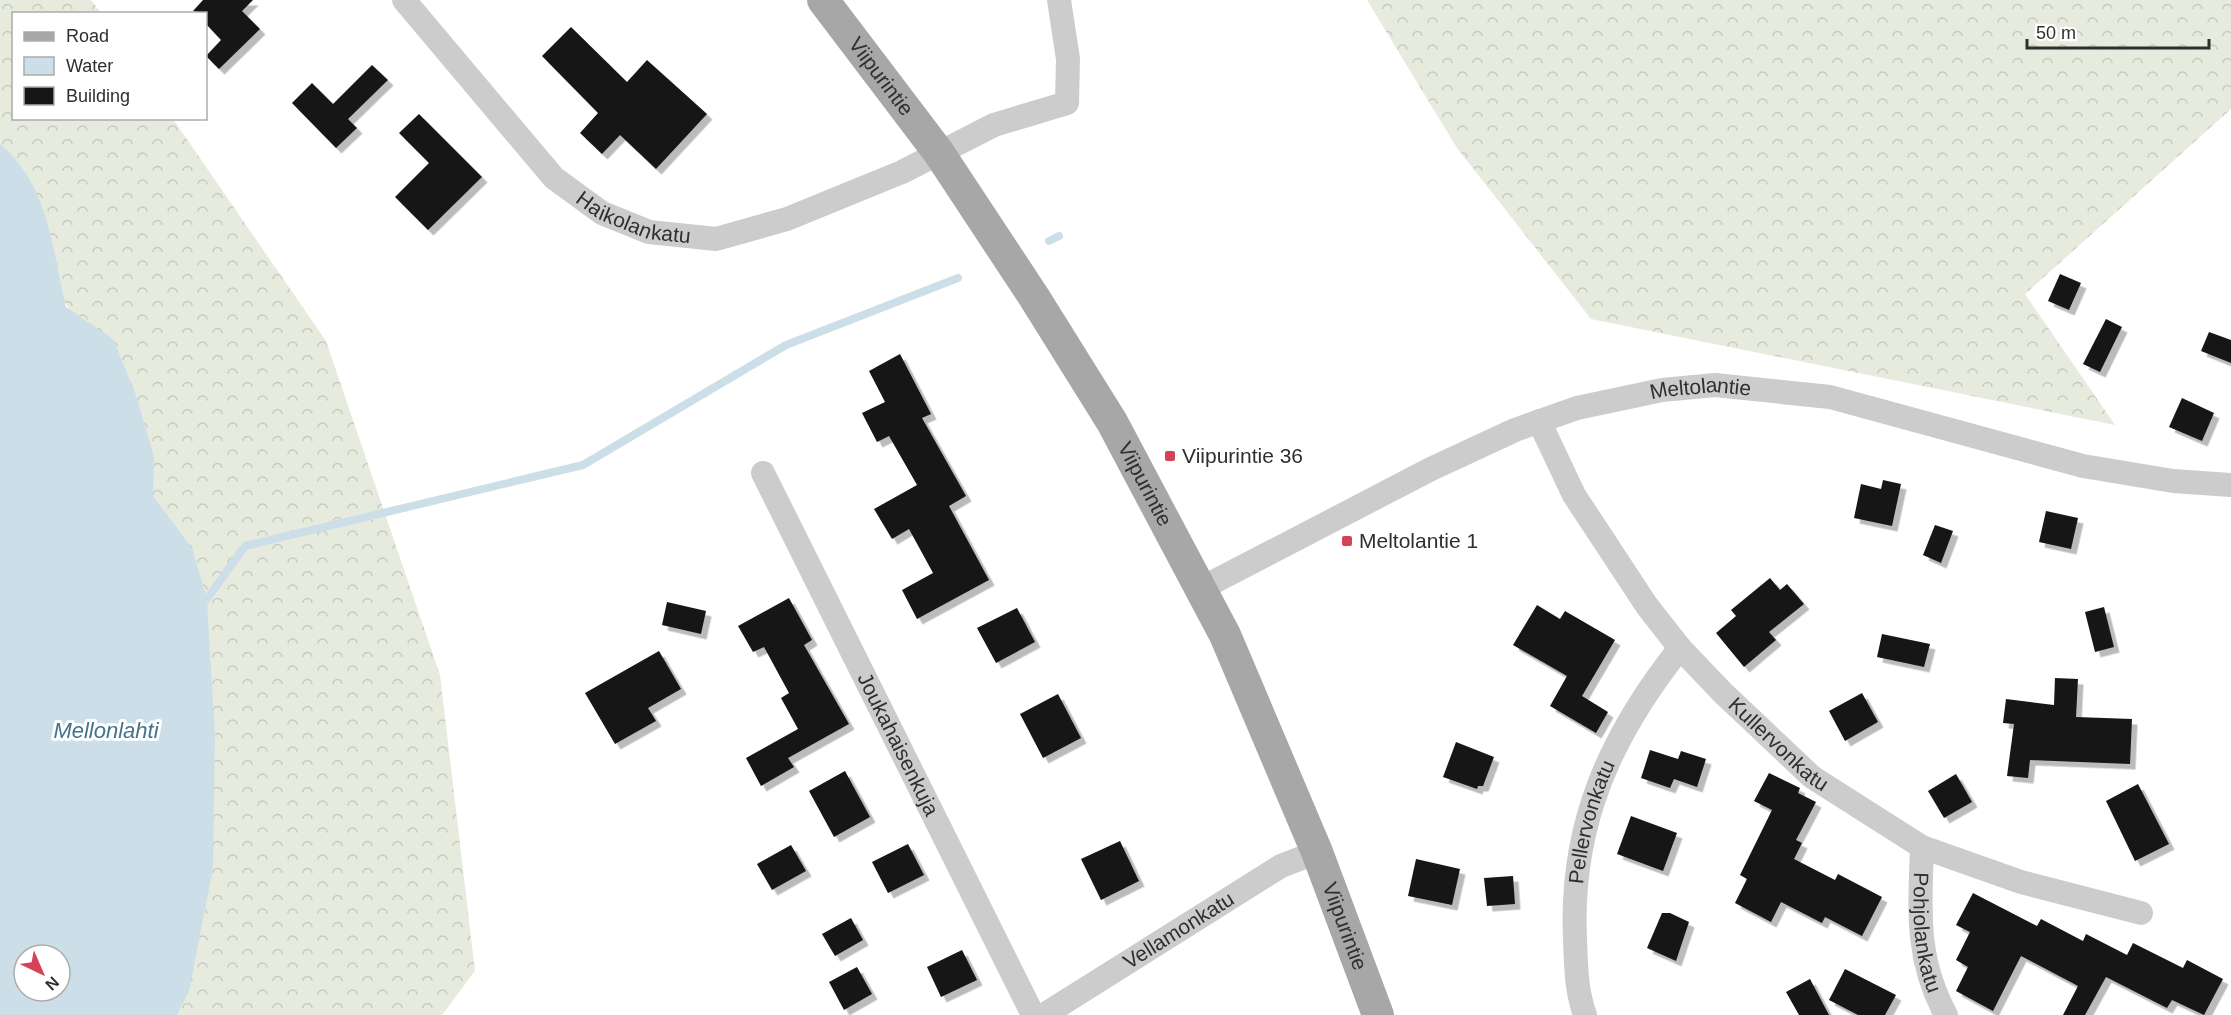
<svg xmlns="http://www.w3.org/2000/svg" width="2231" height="1015" font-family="Helvetica,sans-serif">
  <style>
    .forest { fill: url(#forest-crowns) }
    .water { fill: #ccdfe9; fill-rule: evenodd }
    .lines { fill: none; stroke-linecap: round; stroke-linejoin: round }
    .stream { stroke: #ccdfe9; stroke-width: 8 }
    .building { fill: #161616; filter: url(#shadow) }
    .minor { stroke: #ccc; stroke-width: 24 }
    .major { stroke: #a7a7a7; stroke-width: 32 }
    .poi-dot { fill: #d54255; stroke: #fff; stroke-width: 2 }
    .labels { text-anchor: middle; stroke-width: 6; stroke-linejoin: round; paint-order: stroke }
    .street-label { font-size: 21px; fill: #2f2f2f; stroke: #fff }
    .poi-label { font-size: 21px; fill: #2f2f2f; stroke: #fff; text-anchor: start }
    .water-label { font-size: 22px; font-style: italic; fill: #44738a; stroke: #fff }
  </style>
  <defs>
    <pattern id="forest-crowns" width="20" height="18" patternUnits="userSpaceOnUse" patternTransform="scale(1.5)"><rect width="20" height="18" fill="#e6ebde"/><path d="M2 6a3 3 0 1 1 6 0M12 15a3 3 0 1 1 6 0" fill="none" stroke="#c6cabf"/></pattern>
    <filter id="shadow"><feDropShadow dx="5.5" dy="5.5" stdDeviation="0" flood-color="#0004"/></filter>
  </defs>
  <rect width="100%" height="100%" fill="#fff"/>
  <!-- forest -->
  <g class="forest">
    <path d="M0,0H91L101,13L14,14V118L173,119L326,341L440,675L475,971L442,1015H142L167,696L144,427L40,263L0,189Z"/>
    <path d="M1367,0H2231V109L2025,294L2115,425L1591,319L1457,148Z"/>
  </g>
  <!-- water -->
  <path class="water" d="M0,144C49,185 52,248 66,307L113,339L136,395L154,457L153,496L192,548L207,599L215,736L213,869L189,991L177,1015H0ZM24,955H60V991H24Z"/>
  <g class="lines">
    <!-- stream -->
    <g class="stream">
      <path d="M1049,241L1059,236"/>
      <path d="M207,599L245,546L583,465L786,345L958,278"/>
    </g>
  </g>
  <!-- building -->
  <g class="building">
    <path d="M203,0H253L242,11L260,29L219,69L206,56L221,40L206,24V14L193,11Z"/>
    <path d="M571,27L627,82L647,60L707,114L656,169L620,135L602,154L580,133L598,113L542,56Z"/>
    <path d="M372,65L388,80L348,119L357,128L336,148L292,103L312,83L333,104Z"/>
    <path d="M419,114L482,177L428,230L395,197L429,163L399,133Z"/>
    <path d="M2060,274L2081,283L2069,310L2048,301Z"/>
    <path d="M2106,319L2122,327L2100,372L2083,364Z"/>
    <path d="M2209,332L2231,340V363L2201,351Z"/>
    <path d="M900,354L931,414L922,418L966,496L949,506L989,580L917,619L902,590L933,573L909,529L892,539L874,509L917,485L889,436L877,442L862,413L885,402L869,371Z"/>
    <path d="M2182,398L2214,413L2202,441L2169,427Z"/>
    <path d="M1883,480L1901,484L1892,526L1854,518L1861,484L1881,489Z"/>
    <path d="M2046,511L2078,518L2071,549L2039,542Z"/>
    <path d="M1935,525L1953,531L1941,563L1923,555Z"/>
    <path d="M1770,578L1780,590L1787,584L1804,604L1769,632L1776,640L1744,667L1716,633L1736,616L1731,610Z"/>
    <path d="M789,598L812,640L804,645L849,724L788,758L794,767L761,786L746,758L798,729L781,698L789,693L764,647L753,652L738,626Z"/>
    <path d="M667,602L706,611L701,634L662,625Z"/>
    <path d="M1537,605L1560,619L1565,611L1615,640L1582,696L1608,712L1596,733L1550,706L1567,676L1513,645Z"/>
    <path d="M2104,607L2114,647L2095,652L2085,612Z"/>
    <path d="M1017,608L1035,642L996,663L977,628Z"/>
    <path d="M1882,634L1930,644L1924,667L1877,657Z"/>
    <path d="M659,651L681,689L648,708L656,721L615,744L585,693Z"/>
    <path d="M2055,678L2078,679L2076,717L2132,719L2130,764L2030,760L2028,778L2007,776L2014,724L2003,723L2006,699L2054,705Z"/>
    <path d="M1862,693L1878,722L1845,741L1829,711Z"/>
    <path d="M1058,694L1081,738L1043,758L1020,714Z"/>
    <path d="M1456,742L1494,757L1483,786H1478L1477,789L1443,777Z"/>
    <path d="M1650,750L1678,759L1681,751L1706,759L1697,787L1674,779L1670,788L1641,778Z"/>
    <path d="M845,771L870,817L834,837L809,791Z"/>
    <path d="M1769,773L1800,788L1798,793L1816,802L1796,840L1802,843L1794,859L1835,880L1838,874L1882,897L1862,936L1825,917L1822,923L1781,902L1771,922L1735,903L1747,879L1740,875L1772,810L1754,801Z"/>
    <path d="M1956,774L1972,802L1944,818L1928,791Z"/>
    <path d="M2138,784L2169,844L2135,861L2106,801Z"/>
    <path d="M1631,816L1677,833L1663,871L1617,854Z"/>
    <path d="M1120,841L1139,881L1101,900L1081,859Z"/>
    <path d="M908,844L924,875L888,893L872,862Z"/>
    <path d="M791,845L806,871L772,890L757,864Z"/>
    <path d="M1416,859L1460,869L1452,905L1408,896Z"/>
    <path d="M1513,876L1515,904L1487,906L1484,878Z"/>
    <path d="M1973,893L2037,926L2041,919L2083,941L2086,934L2127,955L2133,943L2183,968L2187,960L2223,979L2204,1015L2172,1000L2167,1008L2106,977L2085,1015H2063L2078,986L2021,956L1993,1011L1956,991L1968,967L1956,960L1970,932L1956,925Z"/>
    <path d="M1662,913H1670L1689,922L1676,961L1647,948Z"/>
    <path d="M851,918L863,940L835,956L822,934Z"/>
    <path d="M962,950L977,980L941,997L927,967Z"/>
    <path d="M857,967L872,994L844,1010L829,982Z"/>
    <path d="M1845,969L1896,995L1885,1015H1858L1829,1000Z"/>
    <path d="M1810,979L1829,1015H1799L1786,992Z"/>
  </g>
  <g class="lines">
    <!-- minor -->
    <g class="minor">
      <path id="s1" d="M404,0L554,178L602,213L649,232L716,239L787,219L902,172L994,125L1067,103L1068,59L1059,0"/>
      <path id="s2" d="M1539,421L1574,495L1647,606L1680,648L1723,693L1812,777L1922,847L2021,882L2141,913"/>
      <path id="s3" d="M763,473L1033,1015"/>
      <path id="s4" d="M1202,588L1431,469L1515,430L1577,408L1662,390L1715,385L1830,397L2083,466L2173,481L2231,485"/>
      <path id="s5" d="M1922,847C1920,909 1915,958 1946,1015"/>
      <path id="s6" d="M1044,1015L1281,866L1317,852"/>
      <path id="s7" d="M1585,1015C1576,990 1576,965 1575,938C1570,825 1610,736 1680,648"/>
    </g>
    <!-- major -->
    <path class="major" id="s8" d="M823,0L939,153L1034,297L1112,422L1225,635L1317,852L1378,1015"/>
  </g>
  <!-- markers -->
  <g class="poi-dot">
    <rect x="1164" y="450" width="12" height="12" rx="3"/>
    <rect x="1341" y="535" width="12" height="12" rx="3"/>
  </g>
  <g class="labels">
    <!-- street labels -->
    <g class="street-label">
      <text dy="7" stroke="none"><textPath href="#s8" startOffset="96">Viipurintie</textPath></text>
      <text dy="7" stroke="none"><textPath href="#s1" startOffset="324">Haikolankatu</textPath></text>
      <text dy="7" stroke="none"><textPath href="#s4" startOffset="542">Meltolantie</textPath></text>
      <text dy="7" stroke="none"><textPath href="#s8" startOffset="582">Viipurintie</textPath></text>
      <text dy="7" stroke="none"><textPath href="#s2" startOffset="406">Kullervonkatu</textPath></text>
      <text dy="7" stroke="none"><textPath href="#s3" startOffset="303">Joukahaisenkuja</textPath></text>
      <text dy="7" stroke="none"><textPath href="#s7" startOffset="196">Pellervonkatu</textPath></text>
      <text dy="7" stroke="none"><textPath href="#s8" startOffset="1068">Viipurintie</textPath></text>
      <text dy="7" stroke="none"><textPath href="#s6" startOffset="159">Vellamonkatu</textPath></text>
      <text dy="7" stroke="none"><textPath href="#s5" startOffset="86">Pohjolankatu</textPath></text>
    </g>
    <!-- poi labels -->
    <g class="poi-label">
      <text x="1182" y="463">Viipurintie 36</text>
      <text x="1359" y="548">Meltolantie 1</text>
    </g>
    <!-- water labels -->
    <g class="water-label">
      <text x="106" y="738">Mellonlahti</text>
    </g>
  </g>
  <!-- legend -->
  <rect x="12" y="12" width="195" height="108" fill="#ffffff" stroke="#acacac" stroke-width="1.5"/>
  <rect x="24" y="32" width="30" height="9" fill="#a7a7a7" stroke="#acacac" stroke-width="1.5"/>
  <text x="66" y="42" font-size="18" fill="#2f2f2f">Road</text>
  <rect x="24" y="57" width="30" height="18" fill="#ccdfe9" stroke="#acacac" stroke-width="1.5"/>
  <text x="66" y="72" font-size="18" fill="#2f2f2f">Water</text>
  <rect x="24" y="87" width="30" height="18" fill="#161616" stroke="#acacac" stroke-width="1.5"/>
  <text x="66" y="102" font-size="18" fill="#2f2f2f">Building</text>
  <!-- north arrow -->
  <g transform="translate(42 973) rotate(136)"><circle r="28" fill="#ffffff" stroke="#acacac" stroke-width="1.5"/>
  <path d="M0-4.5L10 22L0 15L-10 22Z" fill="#d54255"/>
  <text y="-9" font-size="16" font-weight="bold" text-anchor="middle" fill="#2f2f2f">N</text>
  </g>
  <!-- scale -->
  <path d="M2027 39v9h182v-9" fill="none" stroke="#2f2f2f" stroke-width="3"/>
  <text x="2036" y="39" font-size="18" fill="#2f2f2f" stroke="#ffffff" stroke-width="4.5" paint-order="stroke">50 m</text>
</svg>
